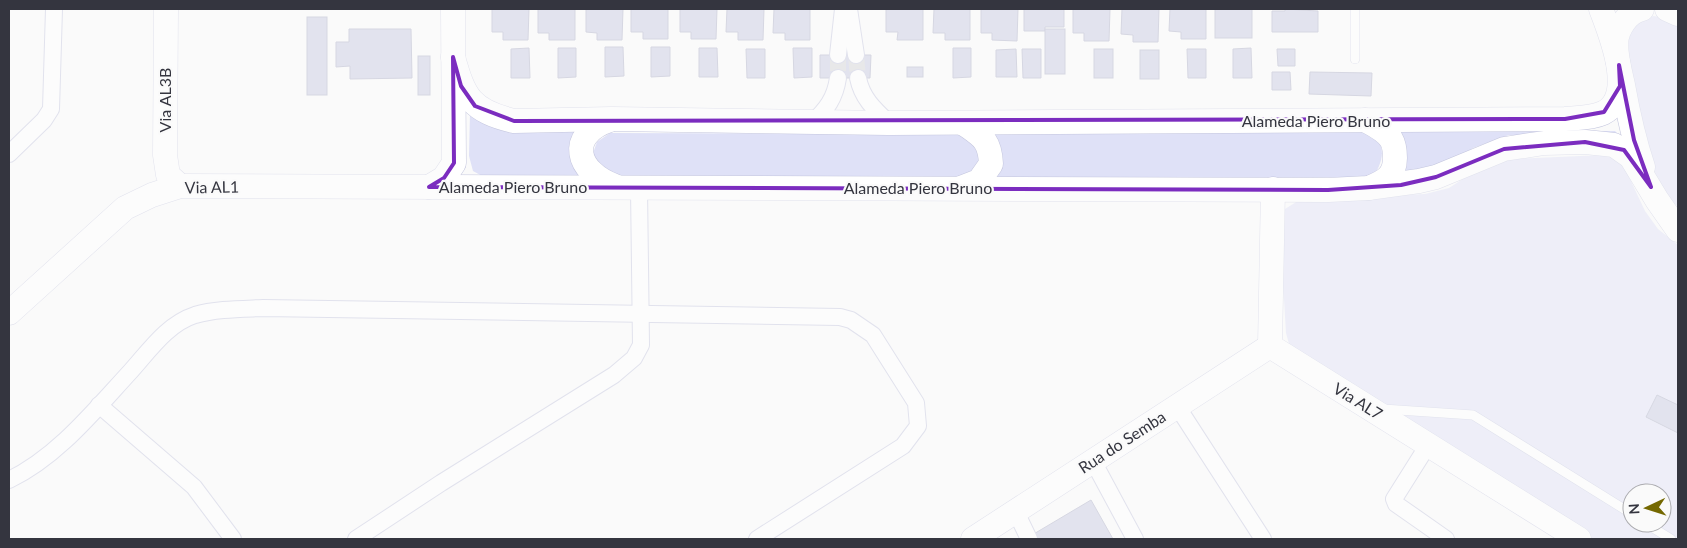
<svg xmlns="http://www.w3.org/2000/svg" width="1687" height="548" font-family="Lato,sans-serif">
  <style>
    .green { fill: #dfe1f7; fill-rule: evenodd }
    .building { fill: #c6c8e1; stroke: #abadc5 }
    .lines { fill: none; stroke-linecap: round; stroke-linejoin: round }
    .street-tunnel { stroke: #d2d3d5; stroke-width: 16; stroke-dasharray: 16 8; stroke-linecap: butt }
    .lane-casing { stroke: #c4c6de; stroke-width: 10 }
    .street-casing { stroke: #c4c6de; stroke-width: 18 }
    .secondary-casing { stroke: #c4c6de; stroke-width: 25 }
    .lane { stroke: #fff; stroke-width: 9 }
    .street { stroke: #fff; stroke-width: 16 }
    .secondary { stroke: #fff; stroke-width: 24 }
    .marked { fill: none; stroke: #7b2cbf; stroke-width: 4; stroke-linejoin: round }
    .labels { text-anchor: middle; stroke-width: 4.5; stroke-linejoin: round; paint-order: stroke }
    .street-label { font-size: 16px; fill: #34353f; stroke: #fafafa }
  </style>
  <rect width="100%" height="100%" fill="#fafafa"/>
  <!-- green -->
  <g class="green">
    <path d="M1654,16L1667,19L1678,27V207C1667,195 1659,183 1653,168C1645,148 1621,44 1631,29C1637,21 1645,18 1654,16Z"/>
    <path d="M470,113L577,131L573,162L579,179L484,177L473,171L469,156Z"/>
    <path d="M1394,130L1615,131L1617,133L1614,135H1509L1473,148L1437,172L1395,178Z"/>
    <path d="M1363,131C1367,133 1373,136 1377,140C1387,151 1380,168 1372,177L993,179L992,133Z"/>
    <path d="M610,133L969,134L983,159L965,181L608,180L592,156L597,142Z"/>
    <path d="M1603,155L1621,160L1645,211L1658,229L1678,245V539H1592L1318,366L1289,344L1286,333L1280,231L1285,209L1301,199L1425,194L1449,188L1492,160ZM1632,493H1662V523H1632Z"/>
  </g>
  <!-- building -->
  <g class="building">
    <path d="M492,9H529L528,40H503V32H492Z"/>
    <path d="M538,9H575V40H549V33H538Z"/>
    <path d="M586,9H623L622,40H597V33L586,32Z"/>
    <path d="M631,9H668V39H643V32H631Z"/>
    <path d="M680,9H717L716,39H691V32H680Z"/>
    <path d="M727,9H764L763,40H738V32H726Z"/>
    <path d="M774,9H810V40H785V33H773Z"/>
    <path d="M886,9H923V40H897L898,32H886Z"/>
    <path d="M934,9H970V40H945V33H933Z"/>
    <path d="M981,9H1018L1017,41L992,40V33H981Z"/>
    <path d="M1024,9H1064V27H1045V31H1024Z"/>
    <path d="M1073,9H1110L1109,41H1084V33H1073Z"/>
    <path d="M1122,9H1159L1158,42H1133V35L1121,34Z"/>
    <path d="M1170,9H1206V39H1181V32L1169,31Z"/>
    <rect x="1215" y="9" width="37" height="29"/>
    <path d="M1285,9L1318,11V32H1272V11H1285Z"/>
    <rect x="307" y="17" width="20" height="78"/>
    <path d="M349,29H411L412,78L350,79V66L336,67V42H349Z"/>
    <rect x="1045" y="29" width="20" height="45"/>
    <path d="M605,47H623L624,76L605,77Z"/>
    <path d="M651,47H670V76L651,77Z"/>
    <path d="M529,48L530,78H511V49Z"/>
    <path d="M558,48H576V77L558,78Z"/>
    <path d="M699,48H717L718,77H699Z"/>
    <path d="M793,48H812V77L794,78Z"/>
    <path d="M953,48H971V77L953,78Z"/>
    <path d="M1251,48L1252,78H1233V49Z"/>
    <path d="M746,49H765V78H747Z"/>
    <path d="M1016,49L1017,77H996V50Z"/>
    <path d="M1022,49H1041V78H1023Z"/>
    <rect x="1094" y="49" width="19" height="29"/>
    <path d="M1187,49H1206V78H1188Z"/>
    <path d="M1277,49H1295V66H1278Z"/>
    <rect x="1140" y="50" width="19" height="29"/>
    <path d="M820,55H871L870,78H820Z"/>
    <rect x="418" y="56" width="12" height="39"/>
    <rect x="907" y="67" width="16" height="10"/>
    <path d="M1272,72H1290L1291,90H1272Z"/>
    <path d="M1310,72L1372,73L1371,96L1309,94Z"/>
    <path d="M1657,395L1678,405V433L1646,417Z"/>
    <path d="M1091,500L1113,539H1034L1032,535Z"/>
  </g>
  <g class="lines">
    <!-- street-tunnel -->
    <g class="street-tunnel">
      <path d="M838,55V78"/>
      <path d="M856,55L858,78"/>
    </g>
    <!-- lane casing -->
    <g class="lane-casing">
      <g id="lane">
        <path d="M1355,59V9"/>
        <path d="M1383,409L1473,415L1632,514"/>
        <path d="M1645,523L1671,539"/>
      </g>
    </g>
    <!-- street casing -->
    <g class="street-casing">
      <g id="street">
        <path d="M849,9L856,55"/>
        <path d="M838,55L843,9"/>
        <path d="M858,78C862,98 874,109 889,123"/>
        <path d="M812,123C827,109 835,98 838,78"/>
        <path d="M9,154L44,120L51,109L54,9"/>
        <path d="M99,405L194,487L233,539"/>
        <path d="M1177,406L1263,539"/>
        <path d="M1428,445L1394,499L1396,504L1446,539"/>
        <path d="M1093,461L1135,539"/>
        <path d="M9,480C57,457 94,411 130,372C149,351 167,324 195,315C216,309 240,309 263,308L840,317L851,320L873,335L916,403L918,426L903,446L757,539"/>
        <path d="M1016,512L1029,539"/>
        <path d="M356,539L441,483L614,375L634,358L641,345L639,188"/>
      </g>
    </g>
    <!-- secondary casing -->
    <g class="secondary-casing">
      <g id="secondary">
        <path d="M166,9L165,155L168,175L180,186"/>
        <path d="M1642,9C1628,12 1617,28 1616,43C1616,57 1620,72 1623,85C1628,113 1634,140 1643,167"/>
        <path d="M1667,9L1678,14"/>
        <path d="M453,57C464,97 471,111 514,121L612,119L889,123L1565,119C1577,118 1592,118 1603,113C1637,97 1610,33 1601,9"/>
        <path d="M610,120C566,135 576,172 615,186"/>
        <path d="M1365,120C1374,125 1385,130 1391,139C1394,144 1395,152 1395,158C1395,176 1385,181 1369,188"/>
        <path d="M429,187L444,178L454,163L453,9"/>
        <path d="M961,188L979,181L991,164C990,139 981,136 963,123"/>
        <path d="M9,313L125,208L152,195L180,186L1328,190L1368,188L1419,181L1436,177L1504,149L1544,143L1585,142L1605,144L1614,145L1631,157L1657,200L1678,230"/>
        <path d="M1270,346L1579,539"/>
        <path d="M1270,346L1273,189"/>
        <path d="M973,539L1270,346"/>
      </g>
    </g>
    <!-- lane -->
    <use href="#lane" class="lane"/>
    <!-- street -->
    <use href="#street" class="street"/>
    <!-- secondary -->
    <use href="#secondary" class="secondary"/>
  </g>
  <!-- marked area -->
  <path d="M0 0H1687V548H0ZM453,57L461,86L475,106L514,121L1565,119L1604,112L1620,86L1619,65L1634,140L1651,187L1624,150L1585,142L1504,149L1436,177L1401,185L1328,190L429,187L444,178L454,163Z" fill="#fafafa" fill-opacity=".55" fill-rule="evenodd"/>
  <path class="marked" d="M453,57L461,86L475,106L514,121L1565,119L1604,112L1620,86L1619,65L1634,140L1651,187L1624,150L1585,142L1504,149L1436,177L1401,185L1328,190L429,187L444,178L454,163Z"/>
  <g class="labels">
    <!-- street labels -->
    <g class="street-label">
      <text transform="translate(165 100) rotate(-90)" y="6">Via AL3B</text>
      <text x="1316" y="127">Alameda Piero Bruno</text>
      <text transform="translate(212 187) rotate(-1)" y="6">Via AL1</text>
      <text x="513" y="193">Alameda Piero Bruno</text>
      <text x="918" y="194">Alameda Piero Bruno</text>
      <text transform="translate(1358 401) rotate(32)" y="6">Via AL7</text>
      <text transform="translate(1122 442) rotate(-33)" y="6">Rua do Semba</text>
    </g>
  </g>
  <!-- border -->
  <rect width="1687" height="548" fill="none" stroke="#34353f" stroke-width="20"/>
  <!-- north arrow -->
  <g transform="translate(1647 508) rotate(266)"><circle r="24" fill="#fafafa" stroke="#ababaf"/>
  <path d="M0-4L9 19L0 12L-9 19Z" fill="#746800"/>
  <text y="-8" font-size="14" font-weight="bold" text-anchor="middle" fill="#34353f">N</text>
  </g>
</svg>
